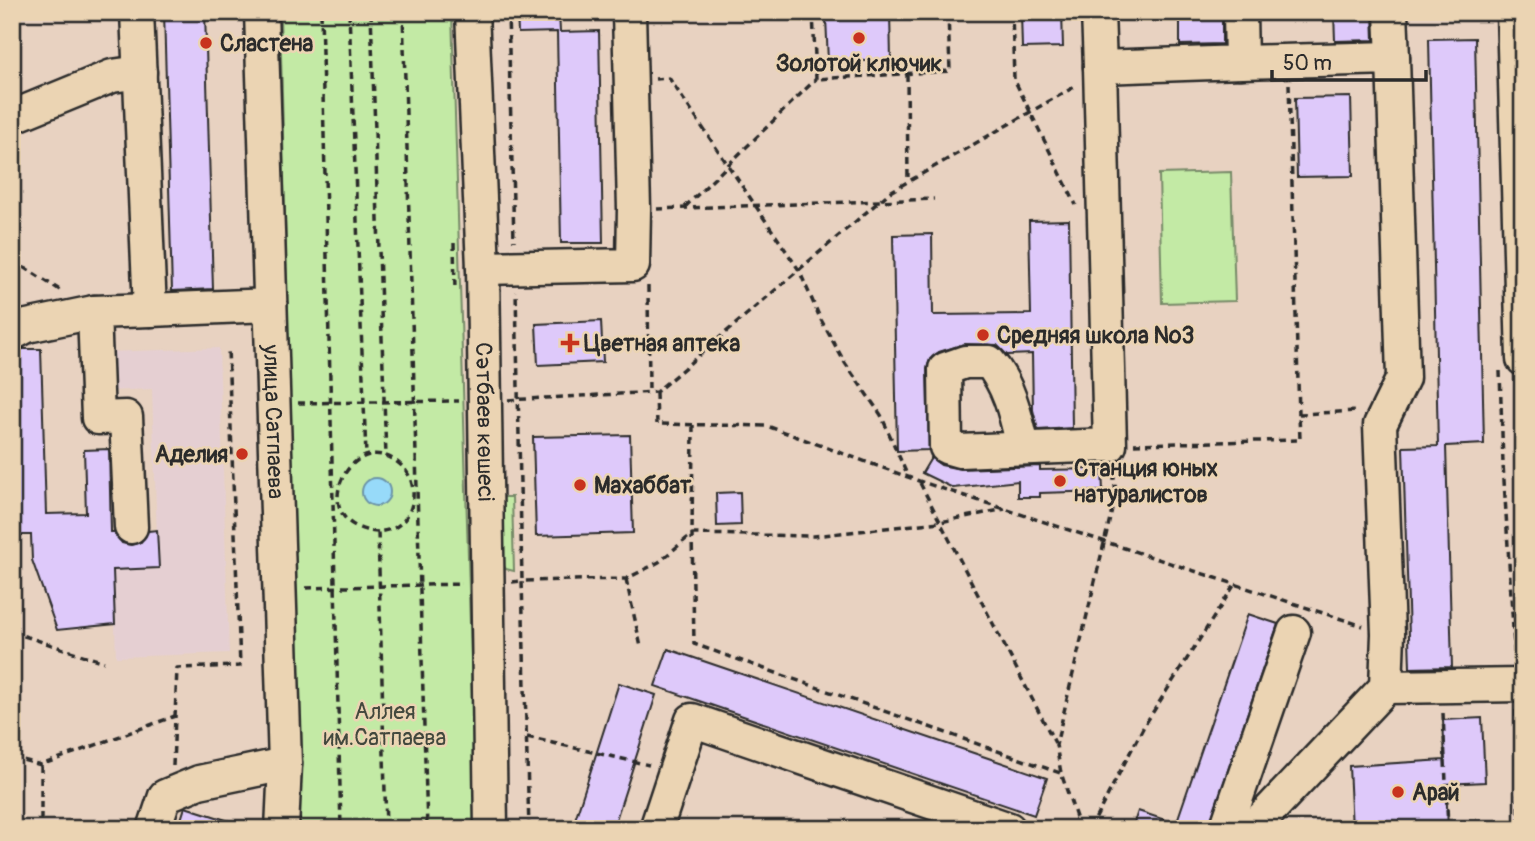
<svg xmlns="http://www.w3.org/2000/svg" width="1535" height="841" font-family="Pangolin,sans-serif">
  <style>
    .built { fill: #e5cfd2 }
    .green { fill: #c3eaa5; stroke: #778a68; stroke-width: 2 }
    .water { fill: #97daf9; stroke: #6c94a7; stroke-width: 2 }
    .building { fill: #dec9fa; stroke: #2b2b2b; stroke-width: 2 }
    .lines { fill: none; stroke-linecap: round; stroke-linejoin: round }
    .minor-casing { stroke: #2b2b2b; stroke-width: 37 }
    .path { stroke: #2b2b2b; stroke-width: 3.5; stroke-dasharray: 7 5; stroke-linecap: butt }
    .minor { stroke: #ebd4b3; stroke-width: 32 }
    .poi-dot { fill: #c8321e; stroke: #ebd4b3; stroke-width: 2.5 }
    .labels { text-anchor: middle; stroke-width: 5; stroke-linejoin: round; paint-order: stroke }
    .poi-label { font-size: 23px; font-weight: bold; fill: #2b2b2b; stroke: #ebd4b3; text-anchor: start }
    .street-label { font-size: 23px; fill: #2b2b2b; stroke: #ebd4b3 }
    .park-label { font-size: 23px; fill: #42483d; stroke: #ebd4b3 }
  </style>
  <rect width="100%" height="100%" fill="#e8d2c1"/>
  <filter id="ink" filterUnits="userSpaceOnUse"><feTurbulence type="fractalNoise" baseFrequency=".0143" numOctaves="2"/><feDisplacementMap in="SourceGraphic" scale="14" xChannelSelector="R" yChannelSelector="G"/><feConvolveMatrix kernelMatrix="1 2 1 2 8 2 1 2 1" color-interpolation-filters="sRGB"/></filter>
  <g filter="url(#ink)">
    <!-- built -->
    <path class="built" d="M219,348L229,653L116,657L113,570L158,568L152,389L107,391L106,352Z"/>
    <!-- green -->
    <g class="green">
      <path d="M280,12H452L476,829H300Z"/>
      <path d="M1231,172L1235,301L1162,303L1159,174Z"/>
      <path d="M496,497H512L514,571L506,569L502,563Z"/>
    </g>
    <!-- water -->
    <circle class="water" cx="376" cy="492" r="14"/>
    <!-- building -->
    <g class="building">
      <path d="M164,12H205L213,289L172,291Z"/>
      <path d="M517,12H559L560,32L599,31L603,243H561L557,32L518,33Z"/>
      <path d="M862,12H890L891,60L828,62L826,17L862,15Z"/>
      <path d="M1021,12H1062L1063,47L1022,48Z"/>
      <path d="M1180,12H1222V44L1180,45Z"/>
      <path d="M1334,12H1373L1374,40L1335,41Z"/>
      <path d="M1475,38L1484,444L1446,446L1452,667L1410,668L1403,447L1438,446L1429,39Z"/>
      <path d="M1351,97L1353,176L1297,177L1295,98Z"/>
      <path d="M1069,220L1072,428L1038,430L1033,410L1032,354L1007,355L997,345L965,344L939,352L930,359L927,369L929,450L897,451L893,235L932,234L933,315L1031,314L1029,221Z"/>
      <path d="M601,321L603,362L538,365L536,324Z"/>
      <path d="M23,349H41L46,514L86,513L84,450L109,449L111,532H114L122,543L131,545L141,542L148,531L157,530L159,568L113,570L115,624L57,630L32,560L31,535H17L12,352Z"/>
      <path d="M630,435L633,533L536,536L533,437Z"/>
      <path d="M931,458L941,465L960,469L1040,466V470L1102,469L1103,491L1040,493V497H1018V481L953,488L922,473Z"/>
      <path d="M740,492L741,525L717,526L716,493Z"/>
      <path d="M1248,614L1278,624L1208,829H1192L1176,824Z"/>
      <path d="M668,649L1047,778L1034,815L655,686Z"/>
      <path d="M619,683L656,695L613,829H572Z"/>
      <path d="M1482,718L1485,782L1446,784L1448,829H1352L1349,766L1445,760L1443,720Z"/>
      <path d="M185,807L245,826L244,829H178Z"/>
      <path d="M1138,811L1183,826V829H1132Z"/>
    </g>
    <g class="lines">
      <!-- minor casing -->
      <g class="minor-casing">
        <g id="minor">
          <path d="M137,12L150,310L270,305"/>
          <path id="s1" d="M261,12L285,764L282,829"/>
          <path id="s2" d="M472,12L483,268L491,829"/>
          <path d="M1098,12L1100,67L1241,62L1240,12"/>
          <path d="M1391,12L1393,58"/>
          <path d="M1513,12L1523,359"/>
          <path d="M1241,62L1393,58L1403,378L1380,425L1388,634L1386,687L1252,829"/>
          <path d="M12,117L112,76L140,72"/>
          <path d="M483,268L633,265L634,209L629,12"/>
          <path d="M12,334L27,326L94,312"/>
          <path d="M1023,447C1016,417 1010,386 989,362H965L945,369L946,447L960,451L1110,445L1100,67"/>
          <path d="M131,527L126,417L98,418L94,312L150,310"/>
          <path d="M1386,687L1523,685"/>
          <path d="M154,829L165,796L199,782L285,764"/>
          <path d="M656,829L692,720L1009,829"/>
          <path d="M1226,829L1294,632"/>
        </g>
      </g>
      <!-- path -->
      <g class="path">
        <path d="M321,12L341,829"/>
        <path d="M349,12L366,456"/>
        <path d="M371,12L386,457"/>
        <path d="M403,12L427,829"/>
        <path d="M508,12L514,241"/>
        <path d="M813,12L816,79L950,71L948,12"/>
        <path d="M1012,12L1014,79L1076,205"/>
        <path d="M907,74L908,182"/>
        <path d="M655,79L669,78L799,270L820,318L845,363L881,415L908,477"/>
        <path d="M1289,84L1299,414"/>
        <path d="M685,207L816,79"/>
        <path d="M657,209L934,199"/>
        <path d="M454,243L455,291"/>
        <path d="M12,263L27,269L63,292"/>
        <path d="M648,286L649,393"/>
        <path d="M1500,371L1503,464L1515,661"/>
        <path d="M656,393L657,424L767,426L919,481L1363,626"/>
        <path d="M508,400L656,392L890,192L1074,87"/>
        <path d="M298,403L459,401"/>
        <path d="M693,425L692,534L694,644L1060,773"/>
        <path d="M1134,444L1300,440L1299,414L1358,411"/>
        <path d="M920,483L1055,743"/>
        <path d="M378,532C299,526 353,418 403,467C419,484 416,517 394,528C389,530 383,531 378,532L386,829"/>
        <path d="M626,579L641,647"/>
        <path d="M512,582L522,581L516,291"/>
        <path d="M306,588L462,584"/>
        <path d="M12,632L104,662"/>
        <path d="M1516,710L1519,829"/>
        <path d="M1443,713L1448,829"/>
        <path d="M527,737L649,765"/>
        <path d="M12,757L41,765L175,716"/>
        <path d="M41,765V829"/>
        <path d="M173,766L177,668L240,666L228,348"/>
        <path d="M529,829L522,581L626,579L659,562L692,534L814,536L940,522L1005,509"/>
        <path d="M1080,829L1061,773L1056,745L1116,493L1113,471"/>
        <path d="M1090,829L1144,726L1235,584"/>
      </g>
      <!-- minor -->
      <use href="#minor" class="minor"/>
    </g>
  </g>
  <!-- markers -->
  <g class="poi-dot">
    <circle cx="859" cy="38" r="7"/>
    <circle cx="206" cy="43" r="7"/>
    <circle cx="983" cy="335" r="7"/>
    <path d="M566.5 332.5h7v7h7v7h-7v7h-7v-7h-7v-7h7z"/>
    <circle cx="242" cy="454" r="7"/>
    <circle cx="1060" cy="481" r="7"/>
    <circle cx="580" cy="485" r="7"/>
    <circle cx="1398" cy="792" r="7"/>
  </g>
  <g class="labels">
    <!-- poi labels -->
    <g class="poi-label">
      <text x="220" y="51">Сластена</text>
      <text x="859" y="71" text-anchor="middle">Золотой ключик</text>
      <text x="997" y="343">Средняя школа №3</text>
      <text x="584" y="351">Цветная аптека</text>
      <text x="228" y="462" text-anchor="end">Аделия</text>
      <text x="1074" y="476">Станция юных<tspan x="1074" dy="26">натуралистов</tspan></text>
      <text x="594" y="493">Махаббат</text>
      <text x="1412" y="800">Арай</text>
    </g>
    <!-- street labels -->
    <g class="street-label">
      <text dy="8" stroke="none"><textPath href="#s2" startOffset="410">Сәтбаев көшесі</textPath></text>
      <text dy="8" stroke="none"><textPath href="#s1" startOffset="410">улица Сатпаева</textPath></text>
    </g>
    <!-- park labels -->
    <g class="park-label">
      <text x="385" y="719">Аллея<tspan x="385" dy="26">им.Сатпаева</tspan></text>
    </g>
  </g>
  <!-- margin -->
  <rect width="1535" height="841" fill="none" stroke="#ebd4b3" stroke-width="42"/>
  <rect x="21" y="21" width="1493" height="799" fill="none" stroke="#2b2b2b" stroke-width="2.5" filter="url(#ink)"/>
  <!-- scale -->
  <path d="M1272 70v10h154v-10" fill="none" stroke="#2b2b2b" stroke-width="3.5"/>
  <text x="1283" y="70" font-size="21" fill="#2b2b2b" stroke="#ebd4b3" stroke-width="5" paint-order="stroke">50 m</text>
</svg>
